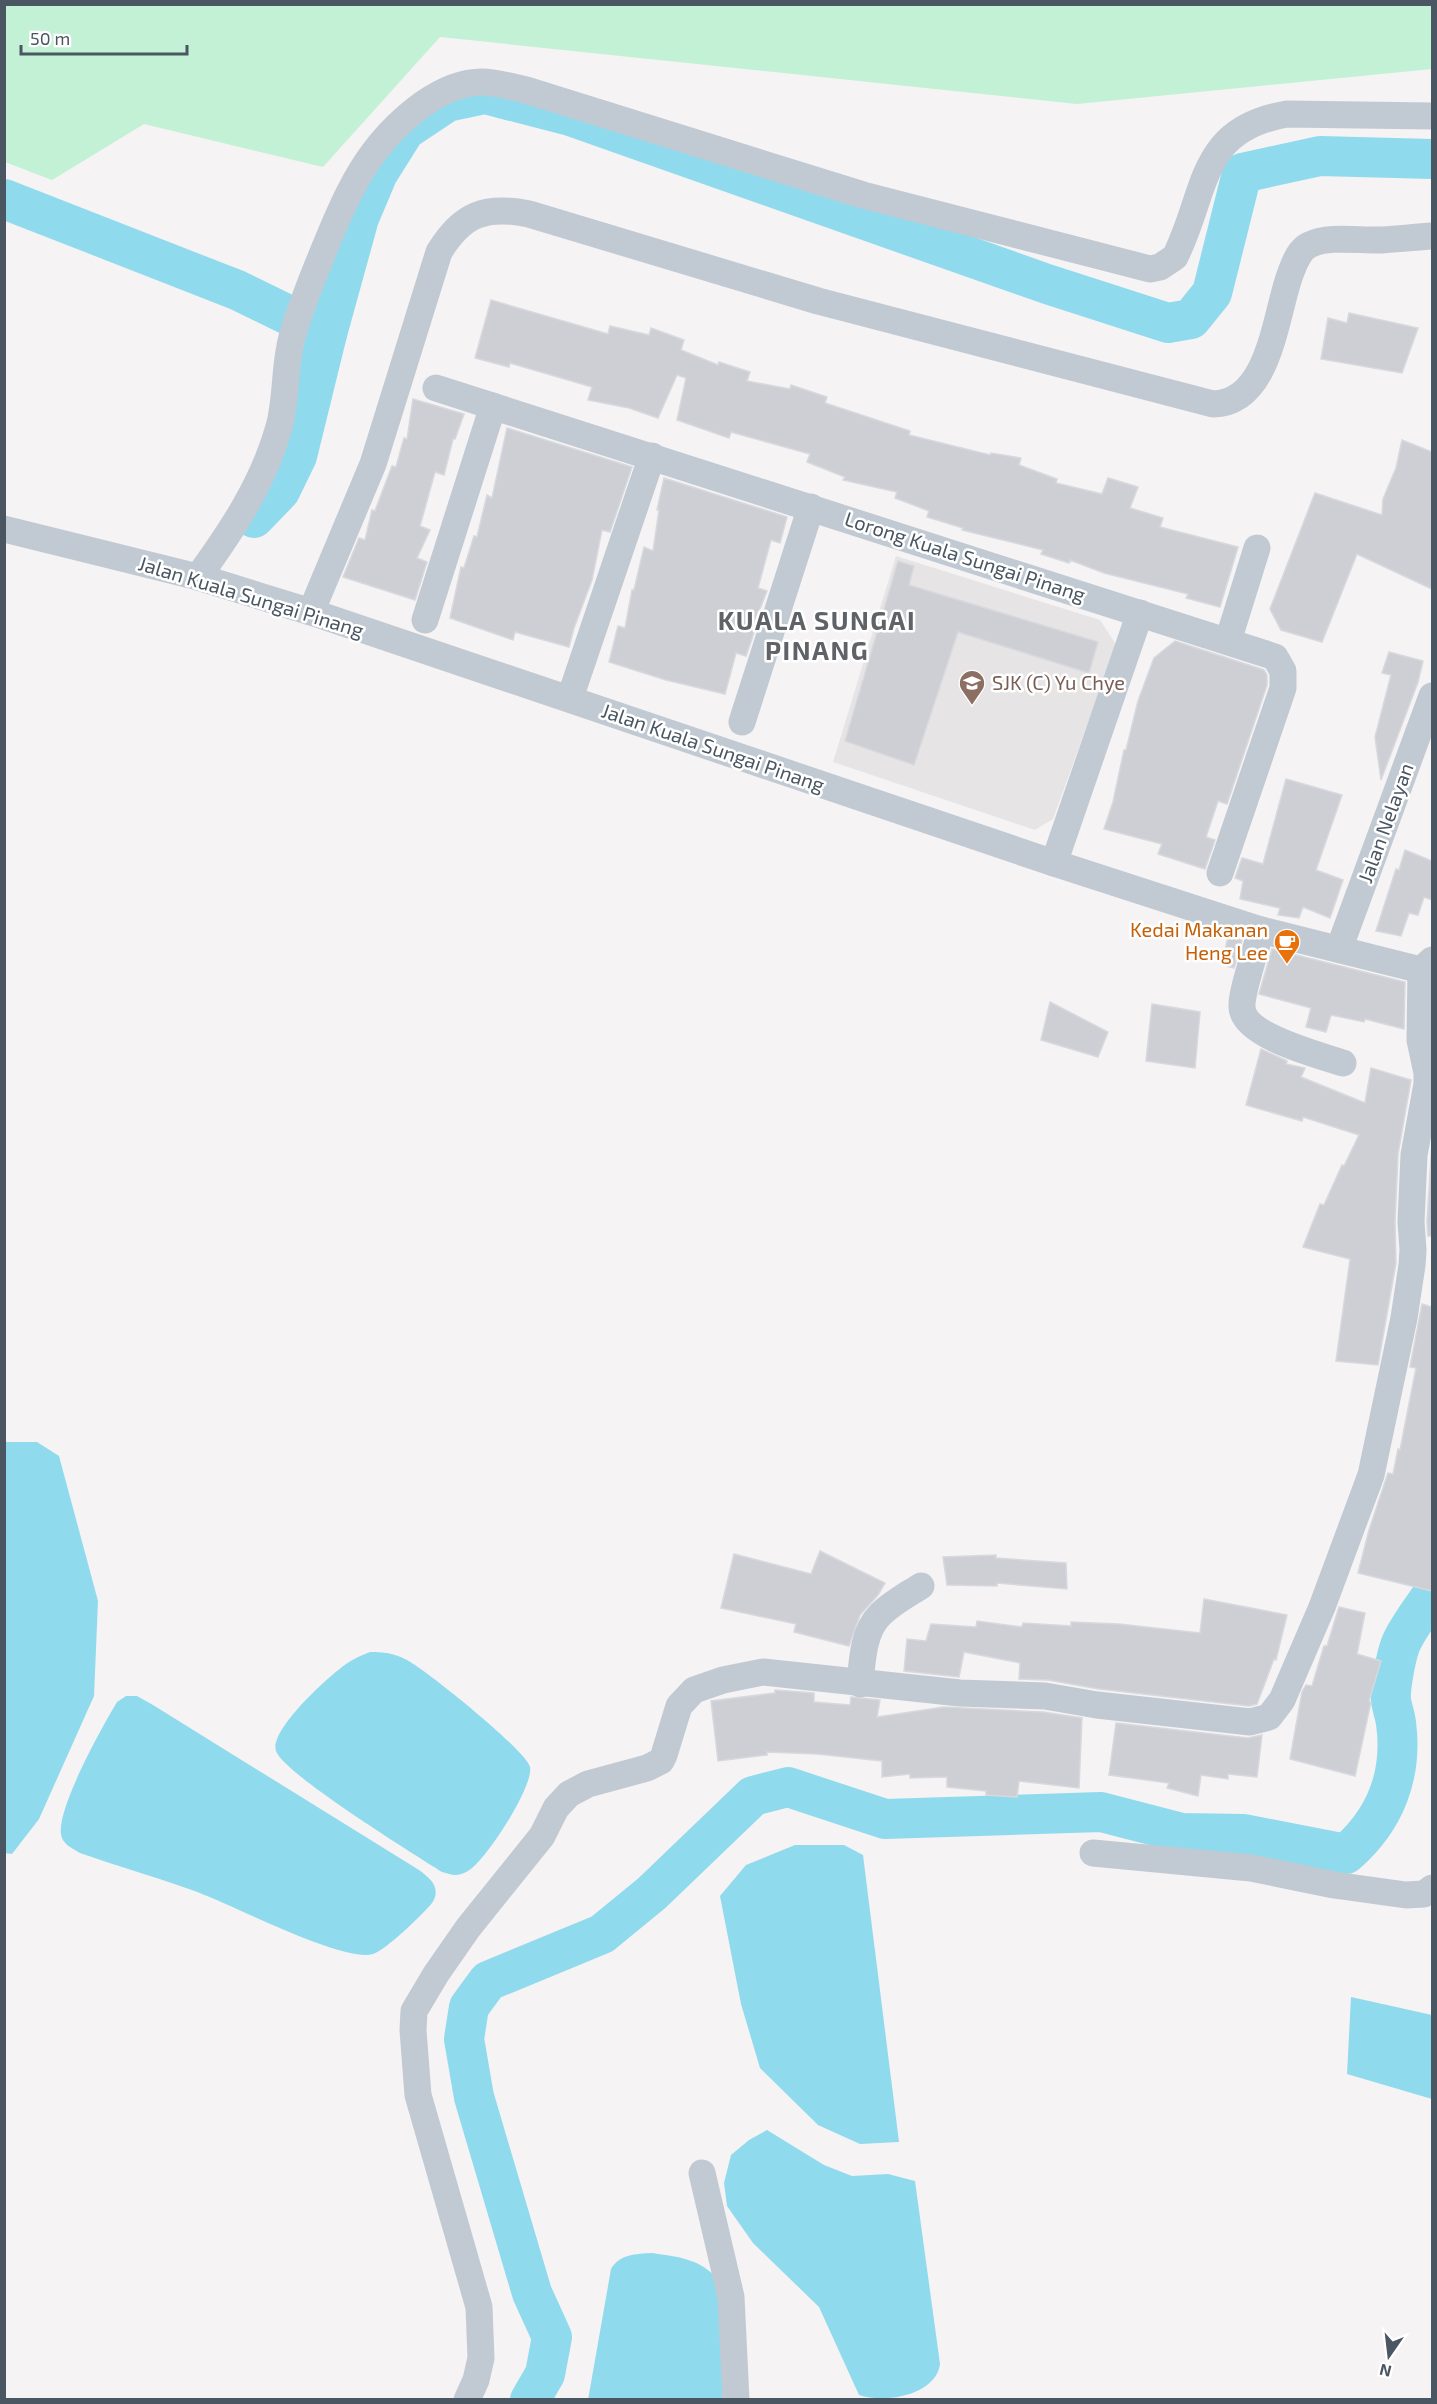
<svg xmlns="http://www.w3.org/2000/svg" width="1437" height="2404" font-family="'Exo 2',sans-serif">
  <style>
    .education { fill: #e6e4e5 }
    .green { fill: #c3f1d5 }
    .water { fill: #90daee }
    .lines { fill: none; stroke-linecap: round; stroke-linejoin: round }
    .river { stroke: #90daee; stroke-width: 40 }
    .building { fill: #cdcfd5; stroke: #d7d9de; stroke-width: 1.5 }
    .minor { stroke: #c1cad2; stroke-width: 27 }
    .labels { text-anchor: middle; stroke-width: 5; stroke-linejoin: round; paint-order: stroke }
    .street-label { font-size: 20px; fill: #4a5661; stroke: #fff }
    .education-label { font-size: 20px; fill: #785e54; stroke: #fff; text-anchor: start }
    .food-label { font-size: 20px; fill: #c56008; stroke: #fff; text-anchor: end }
    .district-label { font-size: 26px; font-weight: bold; letter-spacing: 1.5px; fill: #5f6368; stroke: #fff }
  </style>
  <rect width="100%" height="100%" fill="#f5f3f3"/>
  <!-- education -->
  <path class="education" d="M896,556L1100,620L1115,643L1114,651L1053,819L1035,830L833,762Z"/>
  <!-- green -->
  <path class="green" d="M1432,4V69L1077,104L440,37L323,167L144,124L52,180L5,162V5Z"/>
  <!-- water -->
  <g class="water">
    <path d="M5,1442H37L59,1456L98,1601L94,1696L39,1819L12,1854L4,1853Z"/>
    <path d="M370,1652C384,1652 393,1653 405,1659C424,1668 527,1751 530,1767C534,1786 485,1862 468,1871C458,1877 452,1875 442,1872C414,1854 284,1774 276,1751C269,1730 329,1676 346,1664C353,1659 362,1655 370,1652Z"/>
    <path d="M126,1696H137L153,1705L419,1870C430,1878 442,1888 432,1903C424,1913 385,1951 373,1954C342,1963 226,1901 189,1889C153,1876 116,1866 80,1853C72,1848 62,1844 61,1834C57,1808 102,1727 117,1702Z"/>
    <path d="M795,1845H844L863,1855L899,2142L860,2144L818,2125L760,2068L741,2004L720,1896L746,1865Z"/>
    <path d="M1351,1997L1432,2015V2099L1347,2074Z"/>
    <path d="M767,2130L824,2165L852,2176L888,2174L915,2181L940,2364C936,2395 885,2404 859,2395L819,2307L753,2243L727,2206L724,2183L731,2155L749,2140Z"/>
    <path d="M652,2253C678,2257 697,2258 716,2277L729,2399L588,2400L611,2269C620,2254 636,2254 652,2253Z"/>
  </g>
  <g class="lines">
    <!-- river -->
    <g class="river">
      <path d="M4,199L237,290L327,334"/>
      <path d="M254,518L280,491L297,456L327,334L359,218L378,173L405,130L447,102L485,94L570,116L1047,284L1168,323L1191,319L1212,293L1242,173L1320,156L1432,159"/>
      <path d="M530,2400L545,2374L552,2337L532,2293L474,2097L464,2039L469,2007L488,1981L602,1934L652,1893L753,1796L788,1787L885,1819L1101,1812L1182,1833L1243,1834L1346,1854C1385,1820 1403,1775 1396,1723C1395,1715 1392,1708 1391,1700C1390,1688 1396,1657 1400,1646C1405,1631 1423,1608 1432,1595"/>
    </g>
  </g>
  <!-- building -->
  <g class="building">
    <path d="M491,300L608,334L610,326L649,335L651,328L684,340L681,350L718,365L719,362L750,372L747,381L790,389L791,385L827,397L825,403L910,431L909,435L990,455L991,453L1021,458L1019,465L1057,479L1056,483L1102,494L1108,478L1138,487L1130,508L1163,518L1160,527L1238,547L1220,607L1186,598L1188,594L1104,573L1070,560L1069,563L1041,554L1043,550L962,530L963,528L927,517L929,511L895,498L897,492L843,480L845,477L807,462L810,454L731,432L729,438L677,420L686,378L677,375L658,418L629,408L588,400L592,387L510,363L509,367L475,358Z"/>
    <path d="M1349,313L1418,328L1402,373L1321,359L1328,318L1347,323Z"/>
    <path d="M413,399L464,414L455,439H453L444,475L435,472L420,526L430,530L417,558L427,562L415,600L343,577L359,538L365,540L372,510L375,511L392,466L396,467L404,438L407,439Z"/>
    <path d="M507,428L632,467L610,532L602,530L592,580L574,628L569,647L515,632L513,640L450,618L461,567L464,568L474,536L477,537L487,495L492,498Z"/>
    <path d="M1402,440L1432,452V589L1357,554L1322,642L1281,630L1270,609L1315,493L1382,515L1383,499L1396,468Z"/>
    <path d="M664,478L787,517L780,543L771,540L758,588L767,591L754,624H757L746,656L736,653L725,694L666,680L609,662L618,626L625,628L632,590H634L644,547L653,551L659,510H657Z"/>
    <path d="M898,561L914,566L909,585L1098,642L1089,673L958,632L914,765L845,741Z"/>
    <path d="M1175,641L1264,670L1267,675V685L1227,804L1218,801L1206,837L1215,840L1205,869L1158,854L1162,844L1104,829L1113,802L1124,750H1126L1138,701L1154,658Z"/>
    <path d="M1389,652L1423,661L1418,682L1381,780L1375,737L1391,675L1382,673Z"/>
    <path d="M1286,779L1342,795L1316,870L1343,880L1330,918L1303,907L1299,918L1278,915L1280,908L1240,899L1243,881L1235,878L1242,858L1263,864Z"/>
    <path d="M1405,850L1432,861V900L1424,897L1418,915L1409,913L1401,936L1376,931L1396,869L1399,870Z"/>
    <path d="M1228,936L1242,940L1234,968L1222,965Z"/>
    <path d="M1272,949L1405,982L1404,1029L1365,1019L1364,1022L1331,1015L1326,1032L1306,1027L1311,1008L1259,994Z"/>
    <path d="M1050,1002L1108,1032L1098,1057L1041,1040Z"/>
    <path d="M1152,1004L1200,1012L1195,1068L1146,1061Z"/>
    <path d="M1261,1049L1287,1061L1286,1064L1305,1068L1301,1077L1365,1103L1371,1068L1411,1080L1398,1154L1395,1221L1396,1263L1378,1365L1336,1361L1350,1259L1303,1247L1320,1204L1324,1205L1342,1165L1344,1166L1359,1135L1303,1117L1302,1121L1246,1105Z"/>
    <path d="M1432,1143V1236H1428L1427,1222Z"/>
    <path d="M1422,1304L1432,1307V1591L1358,1573L1369,1530L1388,1473L1393,1474L1398,1449L1400,1450L1416,1368L1410,1367Z"/>
    <path d="M820,1551L885,1583L878,1595L860,1615L849,1646L794,1632L796,1624L721,1608L734,1554L811,1574Z"/>
    <path d="M996,1555V1558L1066,1563L1067,1589L997,1583V1586L947,1585L943,1557Z"/>
    <path d="M1204,1599L1287,1615L1276,1660L1274,1659L1257,1704L1249,1706L1099,1689L1048,1680L1019,1679L1020,1663L964,1652L959,1677L904,1671L907,1639L926,1641L931,1624L976,1627L977,1621L1022,1627L1023,1623L1071,1626V1622L1119,1624L1200,1633Z"/>
    <path d="M1339,1607L1365,1613L1357,1654L1381,1661L1369,1701L1371,1702L1355,1776L1290,1759L1302,1692L1306,1685L1312,1686L1324,1646H1327Z"/>
    <path d="M775,1690L814,1693V1702L850,1705L851,1697L880,1700L877,1717L944,1707L1043,1712L1082,1718L1079,1788L1019,1781L1017,1797L986,1795V1791L947,1787V1777L910,1778V1774L882,1777V1761L817,1754L767,1752V1755L718,1761L711,1701L775,1693Z"/>
    <path d="M1116,1723L1248,1738L1262,1735L1257,1777L1228,1774V1779L1201,1775L1198,1796L1167,1788L1169,1783L1109,1775Z"/>
  </g>
  <g class="lines">
    <!-- minor -->
    <g class="minor">
      <path d="M436,388L1275,657L1283,671V688L1220,873"/>
      <path d="M4,529L198,577L311,612L1054,863L1261,930L1421,970"/>
      <path d="M198,577C232,530 263,484 279,427C287,397 284,366 292,337C300,308 312,279 323,252C348,191 368,144 423,104C440,92 460,82 482,82C496,82 512,87 526,90L863,195L1150,269L1160,267L1175,257C1208,190 1198,129 1287,114L1432,116"/>
      <path d="M311,612L373,464L439,252C462,214 486,205 529,214L818,301L1213,404C1271,403 1275,313 1291,272C1295,262 1299,250 1309,245C1329,235 1360,241 1382,240C1399,239 1416,237 1432,236"/>
      <path d="M425,620L493,406"/>
      <path d="M1228,641L1257,548"/>
      <path d="M570,698L652,456"/>
      <path d="M742,722L811,507"/>
      <path d="M1054,863L1140,613"/>
      <path d="M1261,930C1257,947 1241,992 1242,1007C1243,1036 1319,1055 1343,1063"/>
      <path d="M1339,949L1432,696"/>
      <path d="M860,1684C862,1663 863,1632 879,1616C890,1604 907,1595 921,1586"/>
      <path d="M1093,1853L1251,1868L1334,1885L1406,1895L1424,1894L1432,1888"/>
      <path d="M702,2173L731,2297L736,2400"/>
      <path d="M467,2400L476,2380L481,2358L479,2307L418,2095L413,2030L414,2011L436,1974L468,1928L542,1836L556,1808L569,1794L588,1784L647,1768L661,1761L664,1755L679,1706L694,1690L723,1680L763,1672L960,1693L1045,1696L1097,1705L1250,1722L1269,1717L1282,1700L1322,1607L1371,1475L1404,1318L1412,1265L1413,1250L1411,1222L1414,1155L1427,1084V1073L1420,1040L1421,970L1432,960"/>
    </g>
  </g>
  <!-- icons -->
  <defs>
    <g id="school-pin" transform="scale(1.35)"><path d="M0 17L-7.5 6A9.5 9.5 0 1 1 7.5 6Z" fill="#8d6e63" stroke="#fff"/><path d="M0-5L7-2L0 1L-7-2ZM-4 1L0 2.5L4 1V4Q0 6-4 4Z" fill="#fff"/></g>
    <g id="cafe-pin" transform="scale(1.35)"><path d="M0 17L-7.5 6A9.5 9.5 0 1 1 7.5 6Z" fill="#e8710a" stroke="#fff"/><path d="M-5.5-4.5H6V0H3Q3 3.5 0 3.5H-2.5Q-5.5 3.5-5.5 0ZM3-3.2v2h1.7v-2ZM-6 4.5H4V6H-6Z" fill="#fff"/></g>
  </defs>
  <g fill-rule="evenodd">
    <use href="#school-pin" x="972" y="683"/>
    <use href="#cafe-pin" x="1287" y="942"/>
  </g>
  <g class="labels">
    <!-- street labels -->
    <g class="street-label">
      <text transform="translate(965 557) rotate(18)" y="7">Lorong Kuala Sungai Pinang</text>
      <text transform="translate(251 597) rotate(17)" y="7">Jalan Kuala Sungai Pinang</text>
      <text transform="translate(713 748) rotate(19)" y="7">Jalan Kuala Sungai Pinang</text>
      <text transform="translate(1386 823) rotate(-70)" y="7">Jalan Nelayan</text>
    </g>
    <!-- education labels -->
    <g class="education-label">
      <text x="992" y="690">SJK (C) Yu Chye</text>
    </g>
    <!-- food labels -->
    <g class="food-label">
      <text x="1268" y="937">Kedai Makanan<tspan x="1268" dy="23">Heng Lee</tspan></text>
    </g>
    <!-- district labels -->
    <g class="district-label">
      <text x="817" y="630">KUALA SUNGAI<tspan x="817" dy="30">PINANG</tspan></text>
    </g>
  </g>
  <!-- border -->
  <rect width="1437" height="2404" fill="none" stroke="#4a5661" stroke-width="12"/>
  <!-- north arrow -->
  <g transform="translate(1389 2356) rotate(194)" stroke="#ffffff" stroke-width="4.5" paint-order="stroke">
  <path d="M0-4.5L10 22L0 15L-10 22Z" fill="#4a5661"/>
  <text y="-9" font-size="16" font-weight="bold" text-anchor="middle" fill="#4a5661">N</text>
  </g>
  <!-- scale -->
  <path d="M21 45v9h166v-9" fill="none" stroke="#4a5661" stroke-width="3"/>
  <text x="30" y="45" font-size="18" fill="#4a5661" stroke="#ffffff" stroke-width="4.5" paint-order="stroke">50 m</text>
</svg>
